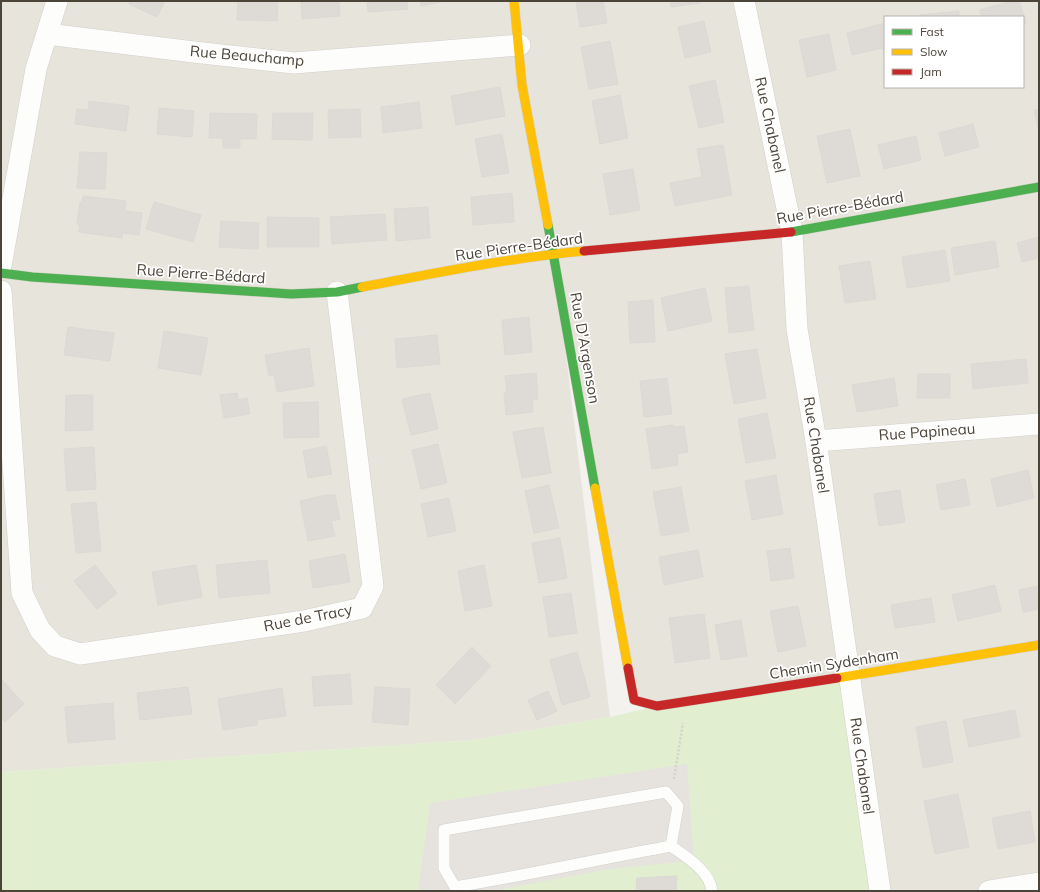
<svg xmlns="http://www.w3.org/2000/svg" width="1040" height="892" font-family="Mulish,sans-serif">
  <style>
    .residential { fill: #e7e4dc; fill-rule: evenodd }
    .green { fill: #e1eecf }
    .parking { fill: #e6e3df }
    .building { fill: #dedbd6; stroke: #dcd9d4 }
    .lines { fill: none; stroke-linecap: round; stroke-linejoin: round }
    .lane-casing { stroke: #d2d0cb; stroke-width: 12 }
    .street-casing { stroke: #d2d0cb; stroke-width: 22 }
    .fast-casing { stroke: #d3cfc5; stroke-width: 10 }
    .slow-casing { stroke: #d3cfc5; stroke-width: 10 }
    .jam-casing { stroke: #d3cfc5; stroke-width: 10 }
    .path { stroke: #d3d2cc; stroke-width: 2.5; stroke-dasharray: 2 2; stroke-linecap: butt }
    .lane { stroke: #fdfdfc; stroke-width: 11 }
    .street { stroke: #fdfdfc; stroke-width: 21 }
    .fast { stroke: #4caf50; stroke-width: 9 }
    .slow { stroke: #ffc107; stroke-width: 9 }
    .jam { stroke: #c62828; stroke-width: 9 }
    .labels { text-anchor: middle; stroke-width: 3.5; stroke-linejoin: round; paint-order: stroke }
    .street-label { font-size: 15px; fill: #4b4439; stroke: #fff }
  </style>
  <rect width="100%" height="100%" fill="#f4f2ee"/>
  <!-- residential -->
  <path class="residential" d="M1,1H1039V891H880L634,700L555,265L610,717L472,740L1,772ZM885,17H1023V87H885Z"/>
  <!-- green -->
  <path class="green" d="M849,676L880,891H1V772L472,740L610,717L657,706Z"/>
  <!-- parking -->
  <path class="parking" d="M687,764L694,863L680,862L610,869L492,891H418L430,803Z"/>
  <!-- building -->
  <g class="building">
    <path d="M130,1H165L157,17L129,4Z"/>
    <path d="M238,1H278L277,21L237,20Z"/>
    <path d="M301,1H339L340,16L302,19Z"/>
    <path d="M367,1H407L408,9L368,12Z"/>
    <path d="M420,1H446L421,6Z"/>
    <path d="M576,1H603L607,23L580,27Z"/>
    <path d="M670,1H700V3L671,7Z"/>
    <path d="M1011,1H1019L1026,23L1023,24V17H982L980,10Z"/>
    <path d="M959,11V17H920V15Z"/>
    <path d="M704,21L711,52L685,58L678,27Z"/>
    <path d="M885,23V57L883,48L852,55L847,33Z"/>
    <path d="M829,34L836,70L807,77L799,40Z"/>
    <path d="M610,41L618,84L589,89L581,47Z"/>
    <path d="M715,80L724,122L699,128L689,86Z"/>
    <path d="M500,87L505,116L456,125L451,96Z"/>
    <path d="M620,95L628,138L600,144L592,101Z"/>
    <path d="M89,101L129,106L126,131L75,124L77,109L88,110Z"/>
    <path d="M419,102L422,128L383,133L381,107Z"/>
    <path d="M159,108L194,111L192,137L157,134Z"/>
    <path d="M360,109L361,137L329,138L328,110Z"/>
    <path d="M1039,109V132L1034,110Z"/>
    <path d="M210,113L257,114L256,139H240V148H223V138H209Z"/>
    <path d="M273,113H313L312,140L272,139Z"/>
    <path d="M973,124L979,147L945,156L939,133Z"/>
    <path d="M850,129L860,176L827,183L817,136Z"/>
    <path d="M502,134L509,173L482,177L475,139Z"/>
    <path d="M916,136L921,160L884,169L878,145Z"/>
    <path d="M723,145L732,195L675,206L670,183L702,177L697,149Z"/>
    <path d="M80,152L107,153L105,189L77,188Z"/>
    <path d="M633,169L640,210L610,215L603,174Z"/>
    <path d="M512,193L514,222L473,225L471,197Z"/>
    <path d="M83,196L126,201L125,211L142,213L139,235L123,233L122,238L79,232L80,225L77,224L80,202H82Z"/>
    <path d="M154,202L201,215L193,242L146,229Z"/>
    <path d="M428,207L430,238L396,241L394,209Z"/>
    <path d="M385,214L387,240L332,244L330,217Z"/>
    <path d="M267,217L319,218V247H267Z"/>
    <path d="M221,221L259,223L258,249L219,247Z"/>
    <path d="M1039,237V258L1022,262L1017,243Z"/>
    <path d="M995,241L999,267L955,275L951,248Z"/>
    <path d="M945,250L950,281L907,288L902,257Z"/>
    <path d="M870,261L876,299L845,303L839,266Z"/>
    <path d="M749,286L754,330L729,333L725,288Z"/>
    <path d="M705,288L712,321L668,331L661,298Z"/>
    <path d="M653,300L655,342L630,343L628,302Z"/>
    <path d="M529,317L532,352L505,355L502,320Z"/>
    <path d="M68,327L114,333L110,361L64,355Z"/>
    <path d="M164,331L208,338L201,375L158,368Z"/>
    <path d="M437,335L440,364L397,368L395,339Z"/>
    <path d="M309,348L314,386L277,392L274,375L269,376L265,355Z"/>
    <path d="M757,349L766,398L734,404L725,354Z"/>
    <path d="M1026,359L1028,383L973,389L971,364Z"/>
    <path d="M536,373L538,399L532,400L533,412L506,415L504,393H507L505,376Z"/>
    <path d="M918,374H950V398H917Z"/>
    <path d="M667,378L672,414L644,417L640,381Z"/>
    <path d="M894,378L898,406L857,412L852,385Z"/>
    <path d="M237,393L238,400L247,398L250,414L224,418L220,395Z"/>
    <path d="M430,393L438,429L411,435L402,399Z"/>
    <path d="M66,395H93V430L65,431Z"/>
    <path d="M318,402L319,437L284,438L283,403Z"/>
    <path d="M767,413L776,458L746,463L738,419Z"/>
    <path d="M673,425V427L684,426L688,452L677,454L678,465L652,469L646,429Z"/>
    <path d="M543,427L551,473L522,478L513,432Z"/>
    <path d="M438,444L447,483L421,489L412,450Z"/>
    <path d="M326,446L332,474L308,478L303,451Z"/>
    <path d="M94,447L96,489L67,491L64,449Z"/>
    <path d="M1028,470L1034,498L997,507L991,479Z"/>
    <path d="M776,475L783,514L752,520L745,481Z"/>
    <path d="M965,479L970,505L941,510L936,485Z"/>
    <path d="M549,485L559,528L534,533L525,491Z"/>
    <path d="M681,487L689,531L661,536L653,492Z"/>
    <path d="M900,490L905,522L879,526L874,494Z"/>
    <path d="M326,495H335L340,519L331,521L335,536L308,541L300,501Z"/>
    <path d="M449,498L456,531L428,537L421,504Z"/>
    <path d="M96,502L101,551L76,553L71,504Z"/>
    <path d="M560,538L567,578L539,583L532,543Z"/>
    <path d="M790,548L794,578L771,581L767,551Z"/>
    <path d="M698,550L703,577L664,585L659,557Z"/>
    <path d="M345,554L350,582L313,588L309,561Z"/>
    <path d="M267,560L270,593L219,598L216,565Z"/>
    <path d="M95,565L117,593L97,609L74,581Z"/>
    <path d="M196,565L202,597L158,605L152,572Z"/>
    <path d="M484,565L492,606L465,611L458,571Z"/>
    <path d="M995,585L1001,611L958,621L952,595Z"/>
    <path d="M1039,586V609L1023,612L1019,590Z"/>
    <path d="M571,593L577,633L549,637L543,597Z"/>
    <path d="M931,598L935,622L895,628L891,605Z"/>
    <path d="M798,606L806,646L778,652L770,611Z"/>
    <path d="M704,614L710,658L675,663L669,618Z"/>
    <path d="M741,620L747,656L721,660L715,625Z"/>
    <path d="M472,647L491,666L455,704L436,685Z"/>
    <path d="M577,652L590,697L562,705L550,660Z"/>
    <path d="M350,674L352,704L314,706L312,677Z"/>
    <path d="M1,679L24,704L5,722L1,718Z"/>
    <path d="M188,687L192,714L140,720L137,693Z"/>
    <path d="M375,687L410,689L408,725L372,722Z"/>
    <path d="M282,688L286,716L257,720V725L223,730L218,699Z"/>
    <path d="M548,691L557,711L537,720L528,700Z"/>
    <path d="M113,703L115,739L68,743L65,707Z"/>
    <path d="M1015,710L1020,737L969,747L963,720Z"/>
    <path d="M946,721L953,762L923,768L916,727Z"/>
    <path d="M958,794L969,847L935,854L924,801Z"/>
    <path d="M1030,811L1035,842L998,849L992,818Z"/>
    <path d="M677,876L676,891H636L637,878Z"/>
  </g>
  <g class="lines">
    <!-- lane casing -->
    <g class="lane-casing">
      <path id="lane" d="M671,846L678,806L666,792L444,830V868L455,887C528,875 599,859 671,846C686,857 710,871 712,891"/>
    </g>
    <!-- street casing -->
    <g class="street-casing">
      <g id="street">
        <path d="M744,1L792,232L797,329L816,441L880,891"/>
        <path d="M47,34L194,52L294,63L520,45"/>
        <path d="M1,266L36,69L57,1"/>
        <path d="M1,291L22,593L40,630L55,646L80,654L304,621L362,608L373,586L337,292"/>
        <path d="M816,441L1039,424"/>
        <path d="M989,891L1039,883"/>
      </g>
    </g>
    <!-- fast casing -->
    <g class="fast-casing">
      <g id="fast">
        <path d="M548,225L595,488"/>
        <path d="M791,232L1039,187"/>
        <path d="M1,273L32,277L291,294L337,292L362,287"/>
      </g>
    </g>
    <!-- slow casing -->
    <g class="slow-casing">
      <g id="slow">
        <path d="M514,1L522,85L548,225"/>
        <path d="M362,287C436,273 509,258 584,251"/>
        <path d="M595,488L628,668"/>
        <path d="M837,678L1039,645"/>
      </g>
    </g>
    <!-- jam casing -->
    <g class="jam-casing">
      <g id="jam">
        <path d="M584,251L791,232"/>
        <path d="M628,668L634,700L657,706L837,678"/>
      </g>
    </g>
    <!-- path -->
    <path class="path" d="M674,779L683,723"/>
    <!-- lane -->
    <use href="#lane" class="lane"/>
    <!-- street -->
    <use href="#street" class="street"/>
    <!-- fast -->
    <use href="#fast" class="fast"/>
    <!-- slow -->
    <use href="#slow" class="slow"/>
    <!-- jam -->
    <use href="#jam" class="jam"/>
  </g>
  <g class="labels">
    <!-- street labels -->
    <g class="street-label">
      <text transform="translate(247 56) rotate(5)" y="5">Rue Beauchamp</text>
      <text transform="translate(770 125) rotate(78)" y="5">Rue Chabanel</text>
      <text transform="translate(840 208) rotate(-10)" y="5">Rue Pierre-Bédard</text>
      <text transform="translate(519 247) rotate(-8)" y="5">Rue Pierre-Bédard</text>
      <text transform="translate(201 274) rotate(4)" y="5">Rue Pierre-Bédard</text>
      <text transform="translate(585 348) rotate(80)" y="5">Rue D'Argenson</text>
      <text transform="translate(927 432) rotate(-4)" y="5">Rue Papineau</text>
      <text transform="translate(816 445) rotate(81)" y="5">Rue Chabanel</text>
      <text transform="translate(308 618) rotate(-11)" y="5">Rue de Tracy</text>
      <text transform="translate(834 664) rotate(-9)" y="5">Chemin Sydenham</text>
      <text transform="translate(862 766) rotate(82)" y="5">Rue Chabanel</text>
    </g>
  </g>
  <!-- border -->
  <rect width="1040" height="892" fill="none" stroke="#4b4439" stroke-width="4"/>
  <!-- legend -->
  <rect x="884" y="16" width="140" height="72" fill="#ffffff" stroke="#b7b4b0"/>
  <rect x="892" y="29" width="20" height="6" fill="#4caf50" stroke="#b7b4b0"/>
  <text x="920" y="36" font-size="12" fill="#4b4439">Fast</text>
  <rect x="892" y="49" width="20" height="6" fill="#ffc107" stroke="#b7b4b0"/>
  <text x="920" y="56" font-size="12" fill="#4b4439">Slow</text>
  <rect x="892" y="69" width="20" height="6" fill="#c62828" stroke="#b7b4b0"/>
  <text x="920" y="76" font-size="12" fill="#4b4439">Jam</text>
</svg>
